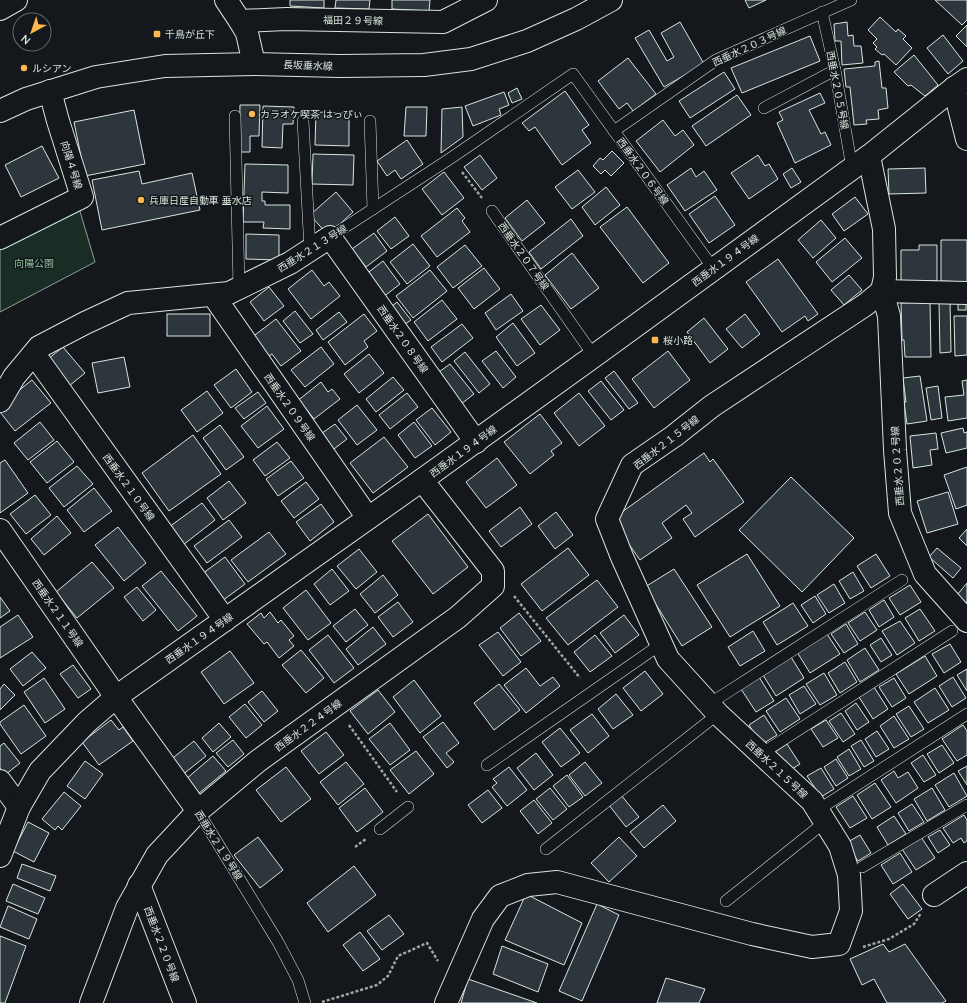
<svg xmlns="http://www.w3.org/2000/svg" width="967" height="1003" font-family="Quicksand,'Noto Sans JP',sans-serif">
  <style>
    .green { fill: #1a2d24; stroke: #939e99 }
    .building { fill: #2c363c; stroke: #d8e6dc }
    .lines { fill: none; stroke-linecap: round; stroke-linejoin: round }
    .lane-casing { stroke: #d8e6dc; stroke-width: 12 }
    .street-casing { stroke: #d8e6dc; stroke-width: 24 }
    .secondary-casing { stroke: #d8e6dc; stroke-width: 24 }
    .path { stroke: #9da8a2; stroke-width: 2.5; stroke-dasharray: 3 2; stroke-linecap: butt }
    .lane { stroke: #14181c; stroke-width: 11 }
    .street { stroke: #14181c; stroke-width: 22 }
    .secondary { stroke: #14181c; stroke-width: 22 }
    .poi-dot { fill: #ffb74d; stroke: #14181c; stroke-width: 1.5 }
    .labels { text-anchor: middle; stroke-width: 3; stroke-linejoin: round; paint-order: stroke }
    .street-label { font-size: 10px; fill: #d8e6dc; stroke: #14181c }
    .poi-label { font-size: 10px; fill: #d8e6dc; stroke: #14181c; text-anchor: start }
    .park-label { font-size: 10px; fill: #8ac095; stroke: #14181c }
  </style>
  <rect width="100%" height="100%" fill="#14181c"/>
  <!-- green -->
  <path class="green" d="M79,208L95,262L0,312V248Z"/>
  <!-- building -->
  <g class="building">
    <path d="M290,0H324V8L290,6Z"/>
    <path d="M336,0H370L369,9L335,8Z"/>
    <path d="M392,0H430L429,11L392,9Z"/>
    <path d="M745,0H766L749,8Z"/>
    <path d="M935,0H967V20L962,25Z"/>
    <path d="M880,17L896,32L898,29L906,36L903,39L912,48L896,65L884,54L882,55L875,49L877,47L873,43L877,39L868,30Z"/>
    <path d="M680,22L704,64L664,87L635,38L649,30L667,61L674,57L661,33Z"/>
    <path d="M847,22L848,36L853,35L854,46H861L863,63L842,65L841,41H835L834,24Z"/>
    <path d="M967,25V47L956,36Z"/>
    <path d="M943,35L963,61L948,74L927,48Z"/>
    <path d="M810,36L820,61L742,93L731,68Z"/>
    <path d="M914,55L938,85L925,96L911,85L908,86L894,72Z"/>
    <path d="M628,58L656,94L633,111L627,103L619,109L598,81Z"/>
    <path d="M879,61L882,88H886L888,108L878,110L879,119L866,120L867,124L854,125L850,87H846L844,69L875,66V62Z"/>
    <path d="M724,72L735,89L690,118L679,101Z"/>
    <path d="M517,88L522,99L512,103L508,93Z"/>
    <path d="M565,91L589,125L582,130L591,143L562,165L535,127L529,131L522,123Z"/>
    <path d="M504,92L509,105L499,109L501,115L473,126L465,106Z"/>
    <path d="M820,93L825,103L809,110L821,134L825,132L831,145L795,163L777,123L783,120L779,112Z"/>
    <path d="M737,95L751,115L706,146L692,126Z"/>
    <path d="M240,105H260L259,136H250V152H239Z"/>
    <path d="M263,106L294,107L293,124H283L282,148L262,147Z"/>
    <path d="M406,107H427L426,136H404Z"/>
    <path d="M462,107L463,137L441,153L442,109Z"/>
    <path d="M134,110L145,164L85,176L74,122Z"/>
    <path d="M316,112L349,113V146L315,145Z"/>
    <path d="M663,120L675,136L683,130L694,145L660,172L636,141Z"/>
    <path d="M407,140L423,164L401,179L395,170L387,176L377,161Z"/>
    <path d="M42,146L59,178L21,197L5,165Z"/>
    <path d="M612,151L624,163L611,176L605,170L601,174L593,166L600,158L603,160Z"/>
    <path d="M313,154L354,155L353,185L312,184Z"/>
    <path d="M480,155L497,178L482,190L464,167Z"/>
    <path d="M758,155L765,166L769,164L778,179L749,199L731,173Z"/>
    <path d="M245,164L288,165V193L262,192V201H265V205H290V229L263,228L264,222H243Z"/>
    <path d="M691,168L696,177L704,171L717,190L685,211L667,185Z"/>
    <path d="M792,168L801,182L791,188L783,174Z"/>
    <path d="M925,168L926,193L889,194L888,169Z"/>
    <path d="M578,170L595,192L572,209L555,187Z"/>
    <path d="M139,171L142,184L192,173L200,210L102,230L92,180Z"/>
    <path d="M444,172L464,198L442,215L422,189Z"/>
    <path d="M606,187L620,205L595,225L582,207Z"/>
    <path d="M336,192L353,212L328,235L310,215Z"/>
    <path d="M715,196L735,225L709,243L689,214Z"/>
    <path d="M855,197L868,214L844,231L832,214Z"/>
    <path d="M527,200L545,223L522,241L505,218Z"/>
    <path d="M627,207L669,263L643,283L600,227Z"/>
    <path d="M457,208L465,218L462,221L470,232L437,257L421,236Z"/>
    <path d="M395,217L409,236L391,249L377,231Z"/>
    <path d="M571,219L583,236L541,269L529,252Z"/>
    <path d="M821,220L836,238L813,258L798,240Z"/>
    <path d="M374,233L387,251L366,267L352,249Z"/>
    <path d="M246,234L279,235V260L246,259Z"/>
    <path d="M845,238L862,258L832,282L816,262Z"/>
    <path d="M941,240H967V282L941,281Z"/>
    <path d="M413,244L430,266L407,284L390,262Z"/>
    <path d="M465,245L482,266L453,288L437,267Z"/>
    <path d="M919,245H937V281H901V250H919Z"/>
    <path d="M572,253L599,288L571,309L545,275Z"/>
    <path d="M778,259L818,314L808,321L805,316L782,332L746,282Z"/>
    <path d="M383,261L400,284L382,298L365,275Z"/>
    <path d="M484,268L500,289L474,309L458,288Z"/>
    <path d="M312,270L324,286L329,282L340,296L311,319L288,289Z"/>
    <path d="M430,270L447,291L413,318L396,296Z"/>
    <path d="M849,275L862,290L844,305L831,290Z"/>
    <path d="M269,287L284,306L264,321L250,302Z"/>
    <path d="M511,294L523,311L496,330L485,313Z"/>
    <path d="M442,300L457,319L428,341L414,322Z"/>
    <path d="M939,301H950L951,352L940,353Z"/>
    <rect x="958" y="301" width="8" height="9"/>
    <path d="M397,302L411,320L401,327L387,310Z"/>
    <path d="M930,302L931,357H905L904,340H902L901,303Z"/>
    <path d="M541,305L560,330L540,345L521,319Z"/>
    <path d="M295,311L313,334L300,343L283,321Z"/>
    <path d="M339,312L347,322L323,340L316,330Z"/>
    <rect x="167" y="314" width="43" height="22"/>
    <path d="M364,314L377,331L364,341L368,347L345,365L328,342Z"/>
    <path d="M745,314L760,334L742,348L726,329Z"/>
    <path d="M954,316H967V355L955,356Z"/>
    <path d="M704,318L728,349L710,363L687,332Z"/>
    <path d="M276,319L301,351L281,366L272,354L266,358L251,338Z"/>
    <path d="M513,323L535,353L517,366L496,337Z"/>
    <path d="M462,324L473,338L442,362L431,347Z"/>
    <path d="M63,347L85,373L69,386L48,359Z"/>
    <path d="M321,347L334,364L305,387L291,370Z"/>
    <path d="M496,351L516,377L503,388L482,361Z"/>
    <path d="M668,351L690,380L654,408L632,379Z"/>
    <path d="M465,352L490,384L479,393L454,361Z"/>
    <path d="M369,354L384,373L359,393L344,374Z"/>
    <path d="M124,357L130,387L98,393L92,363Z"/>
    <path d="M450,364L474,394L456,408L432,377Z"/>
    <path d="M236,369L252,392L231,408L214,385Z"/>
    <path d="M614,371L638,403L629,409L605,378Z"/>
    <path d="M920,376L927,421L907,424L904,402H906L903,378Z"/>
    <path d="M393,377L404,390L376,412L366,399Z"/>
    <path d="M32,380L51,403L15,431L0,412L13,395Z"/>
    <path d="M967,380V418L948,421L945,397L964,395L962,381Z"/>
    <path d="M601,381L624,410L611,420L588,391Z"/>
    <path d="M321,382L328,392L332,389L340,399L314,419L307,410L304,412L296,402Z"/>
    <path d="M938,386L942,418L931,420L926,388Z"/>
    <path d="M207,391L223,413L197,432L181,410Z"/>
    <path d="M258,392L266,403L244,419L235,408Z"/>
    <path d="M407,393L418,407L390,429L379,415Z"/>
    <path d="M579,393L605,426L579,446L554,413Z"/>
    <path d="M357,405L377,430L357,445L338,420Z"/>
    <path d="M267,406L284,429L258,448L241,426Z"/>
    <path d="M432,408L451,432L435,445L416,420Z"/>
    <path d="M540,414L562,443L551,451L554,455L530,474L504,442Z"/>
    <path d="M40,422L54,440L28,460L14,443Z"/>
    <path d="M414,422L432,446L415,458L398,435Z"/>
    <path d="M335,424L347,439L330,452L318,436Z"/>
    <path d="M220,425L244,457L226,470L203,438Z"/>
    <path d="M963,428L964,433L967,432V448L946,453L941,433Z"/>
    <path d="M936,433L938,449L930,450L932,465L913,468L910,436Z"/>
    <path d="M193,435L221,474L169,511L142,473Z"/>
    <path d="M384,437L408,467L373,493L350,463Z"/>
    <path d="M57,441L74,462L47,483L30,462Z"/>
    <path d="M277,442L290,458L265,476L253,460Z"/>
    <path d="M704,453L710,462L713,459L744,502L695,537L683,519L692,513L686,505L662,523L672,538L640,560L621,533L624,530L615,517Z"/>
    <path d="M497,458L517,485L486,508L466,482Z"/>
    <path d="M5,460L28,493L0,513V463Z"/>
    <path d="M291,461L304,478L278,496L266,479Z"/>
    <path d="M77,466L93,484L64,507L49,488Z"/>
    <path d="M967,467V505L956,509L944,475Z"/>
    <path d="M791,477L854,538L802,592L739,530Z"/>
    <path d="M229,481L246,503L223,520L207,498Z"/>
    <path d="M306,482L319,499L294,518L281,501Z"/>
    <path d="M94,488L112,511L84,532L67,510Z"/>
    <path d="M948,492L958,524L927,533L917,501Z"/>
    <path d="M35,495L51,515L26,534L10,514Z"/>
    <path d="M202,503L215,520L183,545L169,527Z"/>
    <path d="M321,504L334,522L310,541L296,522Z"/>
    <path d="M520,507L532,524L501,547L489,531Z"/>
    <path d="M556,512L573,535L555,549L538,526Z"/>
    <path d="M428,514L468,567L433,594L392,541Z"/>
    <path d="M57,516L71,533L44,555L31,539Z"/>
    <path d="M229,520L242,537L207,563L194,546Z"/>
    <path d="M118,527L146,563L124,581L95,545Z"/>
    <path d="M967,529V546L959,538Z"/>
    <path d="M269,532L286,554L248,582L231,560Z"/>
    <path d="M568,548L589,575L542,611L521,584Z"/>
    <path d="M937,548L961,568L953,578L929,557Z"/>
    <path d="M359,549L377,572L356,589L337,566Z"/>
    <path d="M747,554L780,606L730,637L697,585Z"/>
    <path d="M876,554L890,576L871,588L857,566Z"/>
    <path d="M225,557L245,584L222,601L202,574Z"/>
    <path d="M92,562L114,588L77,618L56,592Z"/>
    <path d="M332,569L349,591L330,605L314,584Z"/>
    <path d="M674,569L712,627L682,646L645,587Z"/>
    <path d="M161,571L197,616L178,631L142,586Z"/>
    <path d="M853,572L864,591L850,599L839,581Z"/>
    <path d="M383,575L398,595L375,613L360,594Z"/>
    <path d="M597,580L618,607L568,645L546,618Z"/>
    <path d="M967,583V602L966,603L957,595Z"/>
    <path d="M834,584L845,603L829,613L817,595Z"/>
    <path d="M910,585L921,602L900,615L889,598Z"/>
    <path d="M137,587L156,610L143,621L124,597Z"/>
    <path d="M306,590L331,623L308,640L283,608Z"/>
    <path d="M815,596L826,614L813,623L801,605Z"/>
    <path d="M0,597L10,611L0,618Z"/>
    <path d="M884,600L894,617L879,627L869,610Z"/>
    <path d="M398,602L413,622L393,637L378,617Z"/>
    <path d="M793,603L808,626L777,645L763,622Z"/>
    <path d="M355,609L368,625L346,642L333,626Z"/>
    <path d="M920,609L935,631L919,641L905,618Z"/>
    <path d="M270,612L278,623L281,620L294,636L289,640L294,646L279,658L267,642L264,644L247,624L261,613L264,618Z"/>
    <path d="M865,612L877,630L860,641L848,623Z"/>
    <path d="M519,613L541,641L521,656L500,628Z"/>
    <path d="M18,615L33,637L0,658V627Z"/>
    <path d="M624,615L639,635L615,653L600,633Z"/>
    <path d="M900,621L915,643L897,655L882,631Z"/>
    <path d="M846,624L858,644L844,653L831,634Z"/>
    <path d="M373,627L386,644L358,665L346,649Z"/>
    <path d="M753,631L765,651L740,666L728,647Z"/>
    <path d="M498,632L521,662L503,676L479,645Z"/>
    <path d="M827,634L840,654L810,673L797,652Z"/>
    <path d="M328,635L354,668L334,683L309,650Z"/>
    <path d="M595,635L612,656L590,672L574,652Z"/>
    <path d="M881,638L892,655L881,662L870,645Z"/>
    <path d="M950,644L961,662L944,673L932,654Z"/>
    <path d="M865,648L879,670L860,682L847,660Z"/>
    <path d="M301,650L324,678L306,693L282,665Z"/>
    <path d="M230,651L254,683L224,704L201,672Z"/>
    <path d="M32,652L46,668L23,686L10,669Z"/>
    <path d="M925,656L937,676L909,694L896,674Z"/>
    <path d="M791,657L804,678L776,696L763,675Z"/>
    <path d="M845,662L857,682L840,693L828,673Z"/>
    <path d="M73,665L91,689L78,698L60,674Z"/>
    <path d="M526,668L540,686L553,677L560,686L526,713L504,685Z"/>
    <path d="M967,669V691L957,675Z"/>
    <path d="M645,671L663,694L641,711L623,688Z"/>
    <path d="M824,673L837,695L820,705L806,684Z"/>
    <path d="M759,677L774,701L756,712L741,689Z"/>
    <path d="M953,677L966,698L952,707L939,686Z"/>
    <path d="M44,678L65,709L45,723L24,692Z"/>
    <path d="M894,678L906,698L892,707L879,687Z"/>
    <path d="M414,680L441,716L420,733L393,697Z"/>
    <path d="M4,684L15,695L0,710V689Z"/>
    <path d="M499,684L520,710L494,730L474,703Z"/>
    <path d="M804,686L816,704L800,714L789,695Z"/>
    <path d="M874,687L888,709L873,719L859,697Z"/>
    <path d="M935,688L949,710L928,723L914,702Z"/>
    <path d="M378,690L395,712L368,734L350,711Z"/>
    <path d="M262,691L278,711L264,722L248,702Z"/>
    <path d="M616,694L633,715L613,729L598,709Z"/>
    <path d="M786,698L800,719L780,732L766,711Z"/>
    <path d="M856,703L869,722L857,730L845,711Z"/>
    <path d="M245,704L262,725L246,738L229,717Z"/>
    <path d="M24,705L46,736L21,754L0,724V722Z"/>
    <path d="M909,706L924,729L911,737L896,714Z"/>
    <path d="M841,713L855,734L843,742L829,721Z"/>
    <path d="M592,714L609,736L588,753L570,730Z"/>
    <path d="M764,715L777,735L761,745L749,725Z"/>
    <path d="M894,716L909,739L894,748L880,726Z"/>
    <path d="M111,720L119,730L123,727L133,741L99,765L82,742Z"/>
    <path d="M826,720L838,738L823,747L811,729Z"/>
    <path d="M443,722L459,743L446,753L454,762L447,768L423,737Z"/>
    <path d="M219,723L231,737L213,752L202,738Z"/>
    <path d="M390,723L410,750L390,765L369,739Z"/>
    <path d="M963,725L967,731V755L957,761L942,739Z"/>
    <path d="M560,728L580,753L561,767L542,742Z"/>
    <path d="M877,731L889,749L876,757L865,739Z"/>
    <path d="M326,732L344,755L319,774L301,751Z"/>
    <path d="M233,740L244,754L228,767L216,753Z"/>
    <path d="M861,740L874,761L864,767L851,746Z"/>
    <path d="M194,741L206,756L181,776L169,761Z"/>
    <path d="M4,743L20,763L5,775L0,768V746Z"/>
    <path d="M787,744L800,764L787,772L775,752Z"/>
    <path d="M942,745L954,763L939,773L927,754Z"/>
    <path d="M849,749L861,769L849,776L837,757Z"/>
    <path d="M416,751L434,774L409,794L390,770Z"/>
    <path d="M536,753L553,775L534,790L517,768Z"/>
    <path d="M923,755L936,775L924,782L911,763Z"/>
    <path d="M213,756L226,771L198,794L186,779Z"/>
    <path d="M836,759L848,778L836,786L824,767Z"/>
    <path d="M85,761L103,774L85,799L67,786Z"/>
    <path d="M346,762L364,784L338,805L320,782Z"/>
    <path d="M585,762L602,783L585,796L569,775Z"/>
    <path d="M967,766V785L958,771Z"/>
    <path d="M286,767L311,799L281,822L256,790Z"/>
    <path d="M509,767L527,790L507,806L492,787L497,783L493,779Z"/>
    <path d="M821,768L834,789L821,797L807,776Z"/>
    <path d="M894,771L898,778L908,772L918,788L896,803L881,780Z"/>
    <path d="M954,773L967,796L949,807L935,785Z"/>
    <path d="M567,775L583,797L569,807L553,786Z"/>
    <path d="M875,783L891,807L872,819L857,795Z"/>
    <path d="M365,788L383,812L357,832L339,808Z"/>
    <path d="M550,788L567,809L553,820L536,799Z"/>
    <path d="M932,788L945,810L927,821L914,799Z"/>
    <path d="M488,790L502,808L482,823L468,805Z"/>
    <path d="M64,792L81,806L62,830L58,826L55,830L42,819Z"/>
    <path d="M621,795L639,817L626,827L609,805Z"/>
    <path d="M853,796L867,818L850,828L836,807Z"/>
    <path d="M534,800L552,823L538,834L520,811Z"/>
    <path d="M912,804L924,822L909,831L898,813Z"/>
    <path d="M663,805L676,821L644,848L630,832Z"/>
    <path d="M964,815L967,820V841L964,843L961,838L953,843L943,828Z"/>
    <path d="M894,816L906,834L888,845L877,827Z"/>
    <path d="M28,822L49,833L34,862L13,851Z"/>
    <path d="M940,830L950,845L938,853L928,837Z"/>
    <path d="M860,835L871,853L858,861L846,843Z"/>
    <path d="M258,837L283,870L260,888L234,855Z"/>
    <path d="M619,837L637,856L609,882L591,863Z"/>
    <path d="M921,837L935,858L916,870L902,849Z"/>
    <path d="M900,853L912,872L893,884L881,865Z"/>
    <path d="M22,864L56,876L50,891L17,878Z"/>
    <path d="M354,866L376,895L328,932L307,903Z"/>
    <path d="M13,884L45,898L38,914L6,901Z"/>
    <path d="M903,884L922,909L908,919L890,894Z"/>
    <path d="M526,894L582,923L564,965L505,940Z"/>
    <path d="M597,904L619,915L582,1001L559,991Z"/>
    <path d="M8,906L37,919L29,939L0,927Z"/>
    <path d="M389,915L404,934L382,950L367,931Z"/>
    <path d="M360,932L380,959L363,971L343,945Z"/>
    <path d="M0,936L26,946L5,1003H0Z"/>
    <path d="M883,944L889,952L905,944L946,1001L942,1003H887L874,979L862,985L850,959Z"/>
    <path d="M502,946L548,964L538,992L493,974Z"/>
    <path d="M666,978L705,989L699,1003H657Z"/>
    <path d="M468,979L537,1003H461Z"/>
  </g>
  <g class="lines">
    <!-- lane casing -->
    <g class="lane-casing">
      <g id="lane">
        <path d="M822,12L835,70L852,168"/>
        <path d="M764,108L835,70"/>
        <path d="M235,116L239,287"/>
        <path d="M303,121L310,250"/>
        <path d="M370,121L373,209"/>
        <path d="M614,131L716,60L851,0"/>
        <path d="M492,211L594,356"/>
        <path d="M330,237L451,158L573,74L713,268"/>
        <path d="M709,704L902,580"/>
        <path d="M761,754L952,631"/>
        <path d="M487,765L661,644"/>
        <path d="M818,810L967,714"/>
        <path d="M198,811L278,942L298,980L305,1003"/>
        <path d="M380,829L408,807"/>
        <path d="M546,849L718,714"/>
        <path d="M862,867L967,805"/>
        <path d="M726,901L825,822"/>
      </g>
    </g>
    <!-- street casing -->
    <g class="street-casing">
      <g id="street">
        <path d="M226,0L240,21L286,19L443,22L486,0"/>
        <path d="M0,9L16,0"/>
        <path d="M240,21L247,33L254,64"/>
        <path d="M954,88L967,139"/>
        <path d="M869,156L884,229L885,277L882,291L889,316L895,450L900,513L925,574L967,621"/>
        <path d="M0,238L82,197L58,121L50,91"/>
        <path d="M882,291L967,293"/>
        <path d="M213,295L368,518"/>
        <path d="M34,354L225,620"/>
        <path d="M0,401L14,377L39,347L85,323L128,303L229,293L290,263L330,237L476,442"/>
        <path d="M0,530L116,697L198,811"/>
        <path d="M0,781L19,807"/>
        <path d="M139,885L185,1003"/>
        <path d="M934,895L967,873"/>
        <path d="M446,1003L483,919L500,896L528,885L557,882L752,934L812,947L839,944L851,911L849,875L840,846L812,801L718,714L668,659L622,557L607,519L632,465L674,436L712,406L865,305L882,291"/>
      </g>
    </g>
    <!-- secondary casing -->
    <g class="secondary-casing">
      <g id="secondary">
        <path d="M0,111L26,99L96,77L165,66L254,64L340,66L424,65L471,59L527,41L576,19L611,0"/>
        <path d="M0,856L19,807L40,771L87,722L116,697L422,480L594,356L869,156L954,88L967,79"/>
        <path d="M91,1003L127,908L157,855L198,811L258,761L458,617L493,586V571L422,480"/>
      </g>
    </g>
    <!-- path -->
    <g class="path">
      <path d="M462,172L482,198"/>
      <path d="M514,596L580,678"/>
      <path d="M349,725L397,792"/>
      <path d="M355,847L366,839"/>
      <path d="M863,947L889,939L914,924L921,913"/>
      <path d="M322,1002L377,985L388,976L398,956L427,943L438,961"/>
    </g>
    <!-- lane -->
    <use href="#lane" class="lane"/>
    <!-- street -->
    <use href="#street" class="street"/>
    <!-- secondary -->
    <use href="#secondary" class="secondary"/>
  </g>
  <!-- markers -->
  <g class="poi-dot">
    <rect x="153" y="30" width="8" height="8" rx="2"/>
    <circle cx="24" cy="68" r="4"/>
    <circle cx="252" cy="114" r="4"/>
    <circle cx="141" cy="200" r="4"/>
    <rect x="651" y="336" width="8" height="8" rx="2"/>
  </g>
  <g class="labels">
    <!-- street labels -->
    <g class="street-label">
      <text transform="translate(353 20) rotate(1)" y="4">福田２９号線</text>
      <text transform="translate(749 46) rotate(-25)" y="4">西垂水２０３号線</text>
      <text transform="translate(308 65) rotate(2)" y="4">長坂垂水線</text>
      <text transform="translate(838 90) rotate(79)" y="4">西垂水２０５号線</text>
      <text transform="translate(72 165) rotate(73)" y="4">向陽４号線</text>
      <text transform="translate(643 171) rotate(54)" y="4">西垂水２０６号線</text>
      <text transform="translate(312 248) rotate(-32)" y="4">西垂水２１３号線</text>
      <text transform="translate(524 256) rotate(55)" y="4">西垂水２０７号線</text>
      <text transform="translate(725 260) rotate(-36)" y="4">西垂水１９４号線</text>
      <text transform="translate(403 339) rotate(55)" y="4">西垂水２０８号線</text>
      <text transform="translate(290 407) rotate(55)" y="4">西垂水２０９号線</text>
      <text transform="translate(666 442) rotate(-38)" y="4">西垂水２１５号線</text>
      <text transform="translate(463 451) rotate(-36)" y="4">西垂水１９４号線</text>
      <text transform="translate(897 466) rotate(-94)" y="4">西垂水２０２号線</text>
      <text transform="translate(129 487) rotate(54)" y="4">西垂水２１０号線</text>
      <text transform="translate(58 613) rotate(55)" y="4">西垂水２１１号線</text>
      <text transform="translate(199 638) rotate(-35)" y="4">西垂水１９４号線</text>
      <text transform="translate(308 725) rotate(-36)" y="4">西垂水２２４号線</text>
      <text transform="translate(777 769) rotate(43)" y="4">西垂水２１５号線</text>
      <text transform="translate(219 845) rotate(58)" y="4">西垂水２１９号線</text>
      <text transform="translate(162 944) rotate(69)" y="4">西垂水２２０号線</text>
    </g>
    <!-- poi labels -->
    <g class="poi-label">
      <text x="165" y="38">千鳥が丘下</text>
      <text x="32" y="72">ルシアン</text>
      <text x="260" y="118">カラオケ喫茶 はっぴぃ</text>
      <text x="149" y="204">兵庫日産自動車 垂水店</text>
      <text x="663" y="344">桜小路</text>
    </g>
    <!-- park labels -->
    <g class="park-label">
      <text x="34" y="267">向陽公園</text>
    </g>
  </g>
  <!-- north arrow -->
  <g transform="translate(32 32) rotate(220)"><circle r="19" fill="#14181c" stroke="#626a69"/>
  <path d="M0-3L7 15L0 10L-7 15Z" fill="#ffb74d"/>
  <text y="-6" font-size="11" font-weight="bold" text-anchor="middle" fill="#d8e6dc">N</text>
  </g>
</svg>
